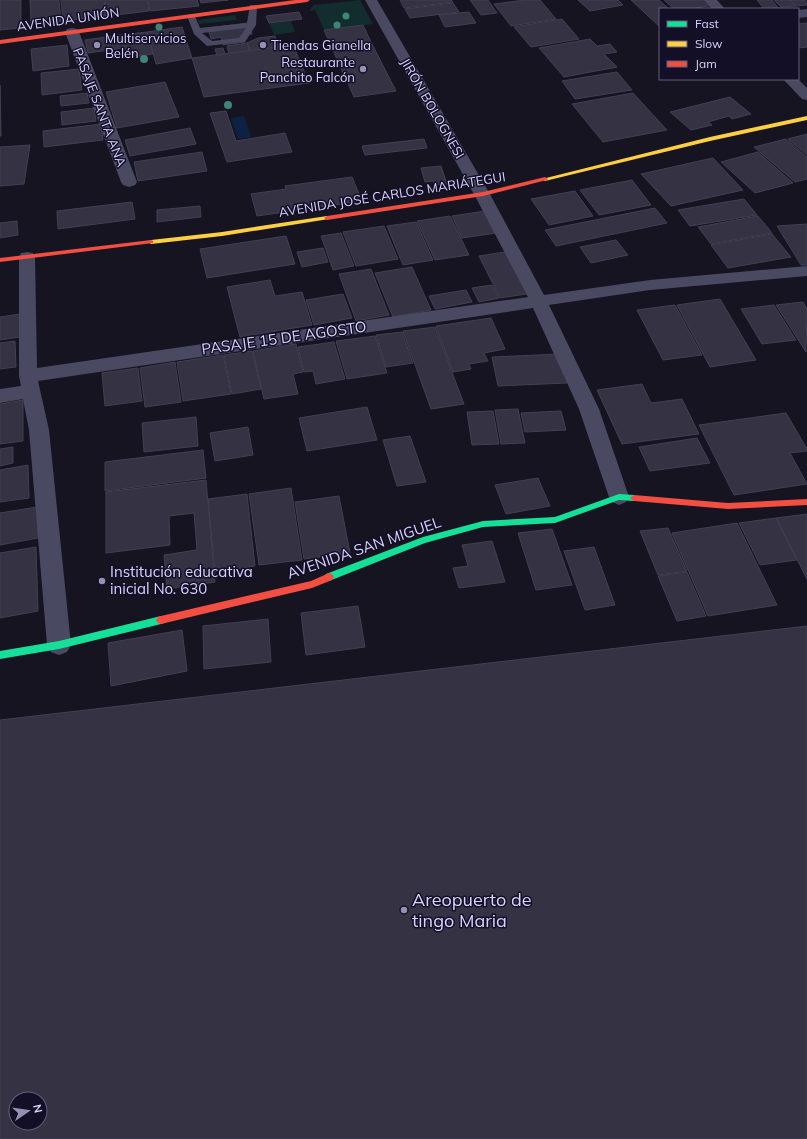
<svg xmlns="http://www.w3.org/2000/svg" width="807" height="1139" font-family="Mulish,sans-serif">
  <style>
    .green { fill: #132c2d }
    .water { fill: #0d2144 }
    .building { fill: #343243; stroke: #433f54; fill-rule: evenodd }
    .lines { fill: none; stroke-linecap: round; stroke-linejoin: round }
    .lane { fill: #4a4962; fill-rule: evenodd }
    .street { fill: #4a4962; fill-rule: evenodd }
    .fast { fill: #16e098; fill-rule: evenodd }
    .slow { fill: #ffcf43; fill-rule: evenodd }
    .jam { fill: #f24e42; fill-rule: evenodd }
    .tree { fill: #3e8478 }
    .poi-dot { fill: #9591b1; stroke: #130f26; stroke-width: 1.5 }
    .labels { text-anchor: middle; stroke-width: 3; stroke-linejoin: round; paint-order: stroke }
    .far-street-label { font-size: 13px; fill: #d9d4ff; stroke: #130f26 }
    .far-poi-label { font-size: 13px; fill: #d9d4ff; stroke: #130f26; text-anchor: start }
    .street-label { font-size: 15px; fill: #d9d4ff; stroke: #130f26 }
    .poi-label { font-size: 15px; fill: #d9d4ff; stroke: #130f26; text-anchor: start }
    .near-poi-label { font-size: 18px; fill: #d9d4ff; stroke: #130f26; text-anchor: start }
  </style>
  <rect width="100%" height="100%" fill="#161421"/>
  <!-- green -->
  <g class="green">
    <path d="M360,0L373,24L324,30L315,10L309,11L314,5Z"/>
    <path d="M235,15L237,20L199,24L198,20Z"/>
    <path d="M291,21L295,32L274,35L269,23Z"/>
  </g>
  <!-- water -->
  <path class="water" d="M244,116L251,137L238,139L231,118Z"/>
  <!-- building -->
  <g class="building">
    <path d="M0,0H21V28L0,30Z"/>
    <path d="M30,0H59L61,21L31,24Z"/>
    <path d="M61,0H104L106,16L63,21Z"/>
    <path d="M105,0H147L149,11L107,16Z"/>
    <path d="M148,0H197L199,6L150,11Z"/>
    <path d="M200,0H228L201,3Z"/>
    <path d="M400,0H451L453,2L404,8Z"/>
    <path d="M470,0H488L497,13L481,15Z"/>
    <path d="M525,0H540L556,19L511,26L494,4Z"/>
    <path d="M578,0H618L623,5L590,11Z"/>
    <path d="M631,0H659L669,9H660V27Z"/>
    <path d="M664,0H708L714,5L690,9H674Z"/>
    <path d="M757,0H772L779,9H764Z"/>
    <path d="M774,0H790L796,6L781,7Z"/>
    <path d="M790,0H805L807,5L796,6Z"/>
    <path d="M453,3L459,12L410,18L405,9Z"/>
    <path d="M299,12L302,19L269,23L266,16Z"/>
    <path d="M469,12L476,23L445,27L439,15Z"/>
    <path d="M562,19L579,39L531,47L514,27Z"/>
    <path d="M248,23L252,34L242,35L245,42L223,45L221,37L211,39L208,28Z"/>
    <path d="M807,23V47L798,48V24Z"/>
    <path d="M363,25L371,42L331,46L324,30Z"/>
    <path d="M182,27L192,58L156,64L147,32Z"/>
    <path d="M147,32L153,54L127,58L121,35Z"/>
    <path d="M121,35L124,48L109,50L106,37Z"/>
    <path d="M275,36L279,47L250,51L247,43L258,38Z"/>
    <path d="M106,37L109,50L88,53L85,40Z"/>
    <path d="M590,39L597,46L610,44L617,52L604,54L617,67L564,77L539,48Z"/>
    <path d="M371,42L396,91L354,97L331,46Z"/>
    <path d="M247,43L250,51L229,54L227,46Z"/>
    <path d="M67,45L69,66L33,71L31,49Z"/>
    <path d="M293,45L309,83L204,97L192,58Z"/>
    <path d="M223,48L225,54L217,55L215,49Z"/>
    <path d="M79,69L82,90L42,95L41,73Z"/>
    <path d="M617,72L632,90L575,99L562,81Z"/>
    <path d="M165,82L179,117L117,128L106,92Z"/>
    <path d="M0,85L1,136H0Z"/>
    <path d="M87,93L89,103L61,106L60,96Z"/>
    <path d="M633,93L667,130L603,142L572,104Z"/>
    <path d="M730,97L751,114L732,119L729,116L708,122L712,125L691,130L670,112Z"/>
    <path d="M94,108L96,121L62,125L61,112Z"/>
    <path d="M226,111L236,141L285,133L292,152L227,162L210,113Z"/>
    <path d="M101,124L103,140L44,147L43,131Z"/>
    <path d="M190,128L196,144L130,156L125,140Z"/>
    <path d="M807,134V155L788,139Z"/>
    <path d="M424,139L427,148L365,155L362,146Z"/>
    <path d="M786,139L807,157V179L795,182L754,147Z"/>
    <path d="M30,145L24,184L0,186V147Z"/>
    <path d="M202,152L207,171L138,181L134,162Z"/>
    <path d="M758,152L793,183L755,193L721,162Z"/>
    <path d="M713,158L743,190L671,206L641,174Z"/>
    <path d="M441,166L447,184L435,185L433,181L425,182L421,168Z"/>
    <path d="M352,177L362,201L257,216L251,194L286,189L285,186Z"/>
    <path d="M632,180L651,205L599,215L580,190Z"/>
    <path d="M575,191L593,216L549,225L531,199Z"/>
    <path d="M744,199L757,215L690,226L678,210Z"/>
    <path d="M132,202L135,219L58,229L57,211Z"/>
    <path d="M200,206L201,217L157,222V210Z"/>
    <path d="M655,208L667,223L556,246L545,230Z"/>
    <path d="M485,211L496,233L462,238L452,216Z"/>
    <path d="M450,216L469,255L435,260L417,221Z"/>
    <path d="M758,216L772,233L711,244L698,227Z"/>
    <path d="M17,221L18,235L0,238V223Z"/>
    <path d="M416,222L433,260L403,265L387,226Z"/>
    <path d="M807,224V265H801L777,226Z"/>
    <path d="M384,226L398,259L356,266L343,232Z"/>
    <path d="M341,233L354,266L333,270L321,236Z"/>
    <path d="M772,234L791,257L728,268L711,245Z"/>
    <path d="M286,236L295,264L207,278L200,249Z"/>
    <path d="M616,240L628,255L591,263L580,247Z"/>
    <path d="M323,248L328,262L302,267L297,252Z"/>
    <path d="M511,251L533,293L500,298L479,256Z"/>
    <path d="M412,267L431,310L393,317L375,273Z"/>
    <path d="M371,269L389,315L356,321L339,274Z"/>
    <path d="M270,280L275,296L302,292L312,325L240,337L227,287Z"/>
    <path d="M492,285L499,298L479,302L472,288Z"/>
    <path d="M466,290L472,302L435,309L429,296Z"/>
    <path d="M343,294L352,318L314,325L306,300Z"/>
    <path d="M720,299L756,360L710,367L677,305Z"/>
    <path d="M803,302L807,309L806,352L776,305Z"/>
    <path d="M675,305L702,355L663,360L637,310Z"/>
    <path d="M774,305L796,340L762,344L741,309Z"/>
    <path d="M20,314V337L0,340V317Z"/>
    <path d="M491,318L505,349L484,353L488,361L469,364L471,369L453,372L436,326Z"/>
    <path d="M435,327L464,404L431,409L403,331Z"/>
    <path d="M402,332L413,363L386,367L376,335Z"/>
    <path d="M375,336L387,373L347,379L336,341Z"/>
    <path d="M15,341L16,367L0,369V343Z"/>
    <path d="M334,342L345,379L316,384L313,371L304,372L298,347Z"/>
    <path d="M296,344L303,372L293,374L298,394L264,399L253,351Z"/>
    <path d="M252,351L261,389L232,394L224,355Z"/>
    <path d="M560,354L567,383L498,386L492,357Z"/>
    <path d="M223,355L231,394L183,401L177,362Z"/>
    <path d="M175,362L181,402L145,407L140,368Z"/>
    <path d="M138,368L142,401L105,406L102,373Z"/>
    <path d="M642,384L651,403L682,399L699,434L622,444L597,390Z"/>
    <path d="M23,400V441L0,444V404Z"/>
    <path d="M367,407L377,440L307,451L299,418Z"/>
    <path d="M518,409L525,443L501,444L495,410Z"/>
    <path d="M493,411L499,444L472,445L467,412Z"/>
    <path d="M561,411L566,430L525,432L521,413Z"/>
    <path d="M786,413L807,449V451L790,453L807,484L734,495L699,425Z"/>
    <path d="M196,417L198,446L144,452L142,423Z"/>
    <path d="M248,427L253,455L215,461L210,433Z"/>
    <path d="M410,436L426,482L397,486L383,440Z"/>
    <path d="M697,438L710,463L650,471L639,447Z"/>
    <path d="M13,447V463L0,466V449Z"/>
    <path d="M203,450L206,478L105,491V462Z"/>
    <path d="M28,465L29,498L0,502V470Z"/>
    <path d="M538,478L550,506L506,514L495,485Z"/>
    <path d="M206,480L215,582L167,589L164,555L197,550L194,513L169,516L170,545L106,553V492Z"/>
    <path d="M291,488L302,560L259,565L249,494Z"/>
    <path d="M247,494L255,566L215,572L208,499Z"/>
    <path d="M339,496L350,553L304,559L295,502Z"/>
    <path d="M37,507L38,538L0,545V513Z"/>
    <path d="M807,514V579L776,518Z"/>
    <path d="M776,518L797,560L760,565L739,523Z"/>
    <path d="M737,523L777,605L708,616L672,533Z"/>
    <path d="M668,528L687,571L658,575L640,531Z"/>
    <path d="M552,529L572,585L536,590L518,533Z"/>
    <path d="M492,541L505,582L459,588L453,568L468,566L462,545Z"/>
    <path d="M36,547L38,611L0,618V553Z"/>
    <path d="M594,547L615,605L585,610L564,551Z"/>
    <path d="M687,572L706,616L677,621L658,576Z"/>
    <path d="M358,606L365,647L306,655L301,613Z"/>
    <path d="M268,619L271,662L204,669L203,626Z"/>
    <path d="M807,626V1139H0V720ZM16,1099H40V1123H16Z"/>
    <path d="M182,630L187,671L111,686L108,643Z"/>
  </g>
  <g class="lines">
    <!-- lane -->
    <path class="lane" d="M250,5H256L257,7L256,25L245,42H242L207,46L194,34L187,16L191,14H194L200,28L247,23ZM246,28L239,38L212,41L202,33Z"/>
    <!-- street -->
    <g class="street">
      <path d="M365,0H377L491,196L544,295L650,280L807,266V276L650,290L549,305L599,409L629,497L626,502L619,505L612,502L609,497L579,409L533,308L38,381L49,430L71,645L67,652L59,655L51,652L47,645L29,430L23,399L0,403V389L21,386L19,376V257L21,253L27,252L33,253L35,257L37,368L528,297L475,196Z"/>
      <path d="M704,0H717L725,9H712Z"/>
      <path d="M807,9V17L798,18V10Z"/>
      <path d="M72,28L77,29L79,32L137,182L135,185L129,187L123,185L121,182L65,32L67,29Z"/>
      <path d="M783,79H798L807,88V100L802,99Z"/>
    </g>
    <!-- fast -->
    <g class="fast">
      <path d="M619,494L634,495L638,498L634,501L619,500L555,523L483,527L425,543L329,581L326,580L324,577L326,574L423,537L483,521L555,517Z"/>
      <path d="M161,616L164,617L166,620L164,623L161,624L59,649L0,659V651L59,641Z"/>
    </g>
    <!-- slow -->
    <g class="slow">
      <path d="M807,116V120L710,141L545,181L542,179L710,137Z"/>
      <path d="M327,216L330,218L329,219L222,236L151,244L148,242L151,240L222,232Z"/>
    </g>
    <!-- jam -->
    <g class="jam">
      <path d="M295,0H310L307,2L0,44V40Z"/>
      <path d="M545,177L548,179L547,180L483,196L327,220L324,218L327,216L483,192Z"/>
      <path d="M151,240L153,241V243L0,262V258Z"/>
      <path d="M634,495L728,503L807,499V505L728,509L634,501L630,498Z"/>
      <path d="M329,573L332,574L334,577L332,580L312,588L161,624L158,623L156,620L158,617L161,616L311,581Z"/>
    </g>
  </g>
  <!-- trees -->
  <g class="tree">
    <circle cx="346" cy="16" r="3.5"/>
    <circle cx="337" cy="25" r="3.5"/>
    <circle cx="159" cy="27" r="3.5"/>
    <circle cx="144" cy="59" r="4"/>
    <circle cx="228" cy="105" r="4"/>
  </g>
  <!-- markers -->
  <g class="poi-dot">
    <circle cx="97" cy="45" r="4"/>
    <circle cx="263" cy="45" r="4"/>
    <circle cx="363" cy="69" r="4"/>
    <circle cx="102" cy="581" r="4"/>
    <circle cx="404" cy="910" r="4"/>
  </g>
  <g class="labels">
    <!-- far-street labels -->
    <g class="far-street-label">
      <text transform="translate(68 19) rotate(-8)" y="5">AVENIDA UNIÓN</text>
      <text transform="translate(100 107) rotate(69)" y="5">PASAJE SANTA ANA</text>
      <text transform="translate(433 108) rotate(60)" y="5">JIRÓN BOLOGNESI</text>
      <text transform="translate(392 194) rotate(-9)" y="5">AVENIDA JOSÉ CARLOS MARIÁTEGUI</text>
    </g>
    <!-- far-poi labels -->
    <g class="far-poi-label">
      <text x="105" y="43">Multiservicios<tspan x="105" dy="15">Belén</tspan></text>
      <text x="271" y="50">Tiendas Gianella</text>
      <text x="355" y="67" text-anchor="end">Restaurante<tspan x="355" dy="15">Panchito Falcón</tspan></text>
    </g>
    <!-- street labels -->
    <g class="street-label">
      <text transform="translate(284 338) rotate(-8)" y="5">PASAJE 15 DE AGOSTO</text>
      <text transform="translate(364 548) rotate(-19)" y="5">AVENIDA SAN MIGUEL</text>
    </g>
    <!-- poi labels -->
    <g class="poi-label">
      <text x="110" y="577">Institución educativa<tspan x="110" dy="17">inicial No. 630</tspan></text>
    </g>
    <!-- near-poi labels -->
    <g class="near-poi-label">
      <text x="412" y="906">Areopuerto de<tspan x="412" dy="21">tingo Maria</tspan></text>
    </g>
  </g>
  <!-- legend -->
  <rect x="659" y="8" width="140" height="72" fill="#130f26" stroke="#625e7d"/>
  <rect x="667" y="21" width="20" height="6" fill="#16e098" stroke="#625e7d"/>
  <text x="695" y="28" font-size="12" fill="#d9d4ff">Fast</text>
  <rect x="667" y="41" width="20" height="6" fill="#ffcf43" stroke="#625e7d"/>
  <text x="695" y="48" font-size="12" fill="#d9d4ff">Slow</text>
  <rect x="667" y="61" width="20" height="6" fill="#f24e42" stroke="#625e7d"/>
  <text x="695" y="68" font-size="12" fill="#d9d4ff">Jam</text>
  <!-- north arrow -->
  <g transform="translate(28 1111) rotate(77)"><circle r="19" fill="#130f26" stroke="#625e7d"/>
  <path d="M0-3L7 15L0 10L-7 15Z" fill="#9591b1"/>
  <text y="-6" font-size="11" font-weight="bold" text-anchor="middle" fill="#d9d4ff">N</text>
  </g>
</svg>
